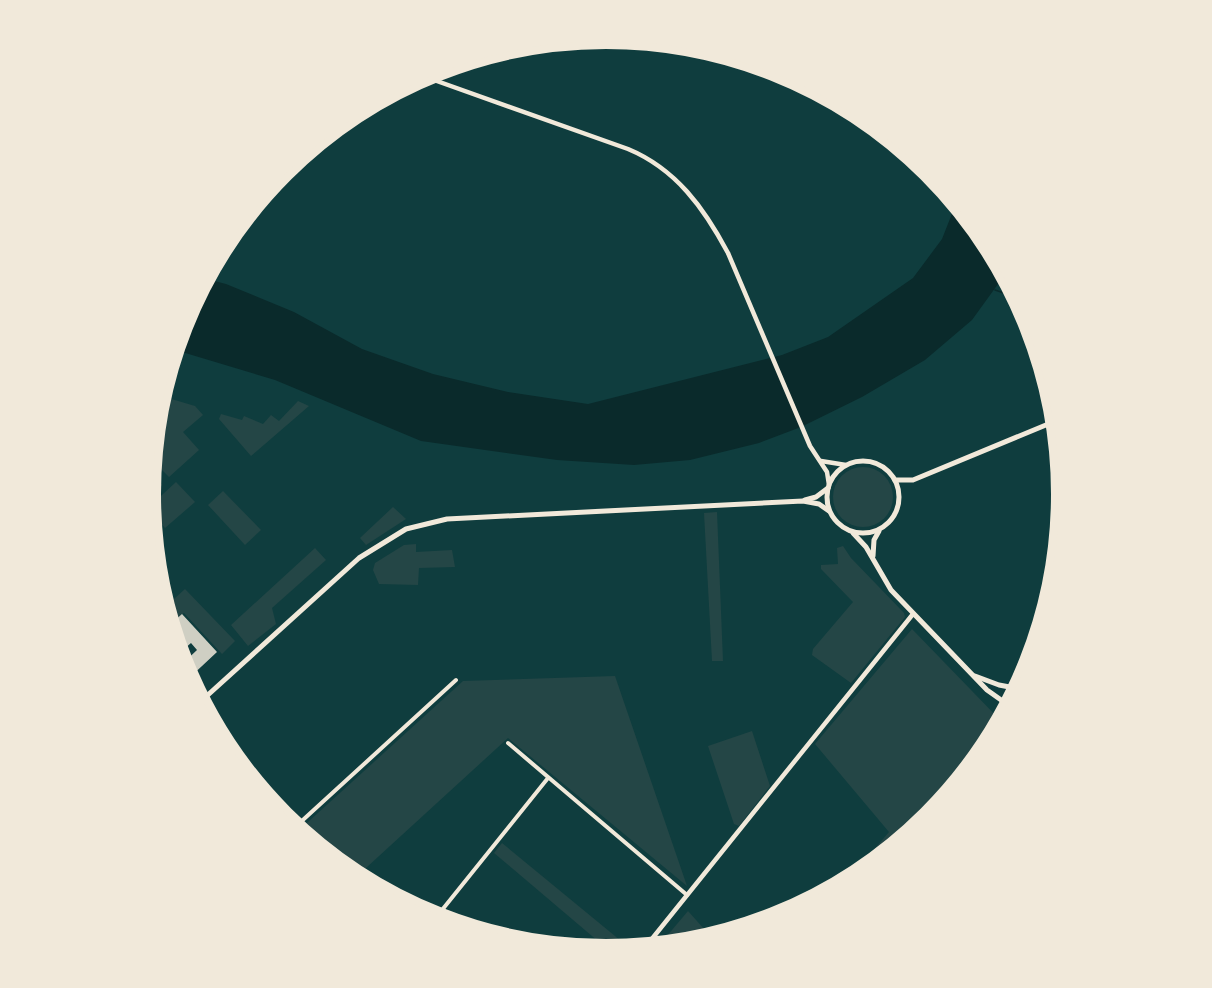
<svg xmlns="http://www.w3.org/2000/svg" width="1212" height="988" font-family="Inter,sans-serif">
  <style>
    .green { fill: #244646 }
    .water { fill: #0a2a2b }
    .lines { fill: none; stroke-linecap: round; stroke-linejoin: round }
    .stream { stroke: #0a2a2b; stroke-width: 1.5 }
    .building { fill: #cfcfc3 }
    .minor { stroke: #f1e9da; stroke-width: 4 }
    .tertiary { stroke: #f1e9da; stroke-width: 4.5 }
    .secondary { stroke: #f1e9da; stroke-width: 4.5 }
    .primary { stroke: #f1e9da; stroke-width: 5 }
    .rim { fill: none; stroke: #f1e9da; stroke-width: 8 }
  </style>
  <rect width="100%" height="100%" fill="#0f3d3e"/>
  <!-- green -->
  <g class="green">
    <path d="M158,395L195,406L203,415L183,432L199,450L169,477L161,469L154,476L162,485L147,499Z"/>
    <path d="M298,401L309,406L251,456L219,419L221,414L242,420L244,416L263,424L271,415L279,421Z"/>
    <circle cx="863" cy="497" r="30"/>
    <path d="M176,482L195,502L165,528L148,508Z"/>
    <path d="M223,491L261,530L245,545L208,505Z"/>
    <path d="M393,507L406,519L366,545L360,538Z"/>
    <path d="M717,512L723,661H712L704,513Z"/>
    <path d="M416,544V552L452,550L455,567L419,568L418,585L379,584L373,570L375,563L404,545Z"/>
    <path d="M843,546L851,558L904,613L905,617L851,683L812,655L813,649L853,602L821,569V565L838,564L837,548Z"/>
    <path d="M315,548L326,560L272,608L276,624L248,646L231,625Z"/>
    <path d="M185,589L235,641L222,654L184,613L172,623L180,632L172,639L163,609Z"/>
    <path d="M912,629L1002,722C969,785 907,852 844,885L889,832L815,744Z"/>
    <path d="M615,676L687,886L508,738L355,878L297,832L463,681Z"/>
    <path d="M752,731L770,786L739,826L734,824L708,746Z"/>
    <path d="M502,843L615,936L631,951L612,953L494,853Z"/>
    <path d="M688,911L713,939L695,945L656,949Z"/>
  </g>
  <!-- water -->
  <path class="water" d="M957,201L988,239L1006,273L972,320L925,360L862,397L801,427L759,443L690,460L634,465L557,460L421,441L275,380L172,349L182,318L203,278L226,284L294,312L362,349L433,374L508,392L588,404L782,355L828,337L913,278L942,239Z"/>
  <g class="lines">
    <!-- stream -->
    <path class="stream" d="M995,290L1019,298"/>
  </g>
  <!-- building -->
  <path class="building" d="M182,614L217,652L187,680L180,666L197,650L191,643L177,655L172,639L180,632L172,623Z"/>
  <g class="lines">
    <!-- minor -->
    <g class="minor">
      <path d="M508,743L687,895"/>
      <path d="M293,829L456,680"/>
      <path d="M434,920L548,778"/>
    </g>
    <!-- tertiary -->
    <path class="tertiary" d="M643,950L913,614"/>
    <!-- secondary -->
    <g class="secondary">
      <path d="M420,75L628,149C676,169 704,208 728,253L810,446L827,472L829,485"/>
      <path d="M821,461L846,465"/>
    </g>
    <!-- primary -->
    <g class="primary">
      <circle cx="863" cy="497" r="36"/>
      <path d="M895,480H913L1058,420"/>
      <path d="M805,500L816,497L828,488"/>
      <path d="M853,533L866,547L891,590L987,690L1011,707"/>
      <path d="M873,556L874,540L879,531"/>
      <path d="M975,676L999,685L1020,689"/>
      <path d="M199,703L359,558L406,529L447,519L803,501L819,504L829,511"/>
    </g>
  </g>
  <!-- crop -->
  <path d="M0 0H1212V988H0ZM157 494a449 449 0 1 1 898 0a449 449 0 1 1-898 0Z" fill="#f1e9da" fill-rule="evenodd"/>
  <path class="rim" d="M157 494a449 449 0 1 1 898 0a449 449 0 1 1-898 0Z"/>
</svg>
